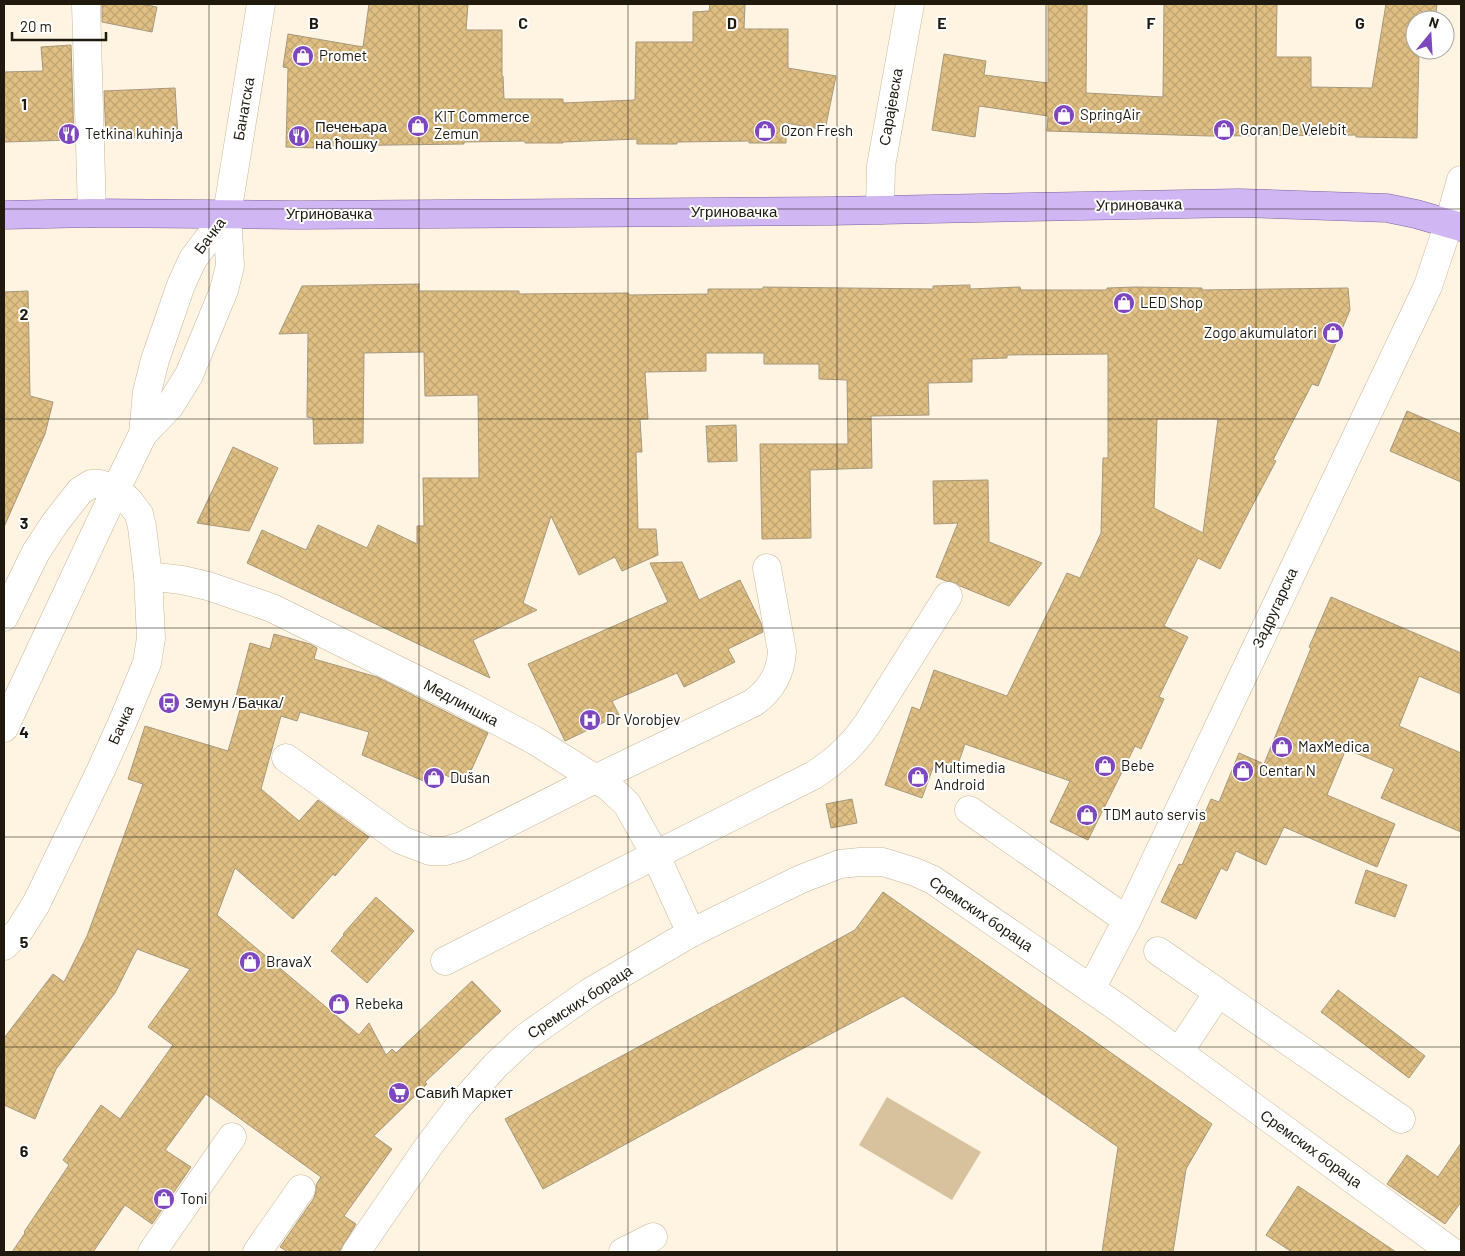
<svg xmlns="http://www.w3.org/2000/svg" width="1465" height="1256" font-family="Barlow,sans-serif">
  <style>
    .green { fill: #d7c29d }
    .building { fill: url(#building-cross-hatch); stroke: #a7987b; fill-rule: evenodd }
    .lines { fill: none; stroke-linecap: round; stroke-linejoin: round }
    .minor-casing { stroke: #c6b699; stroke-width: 29 }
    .major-casing { stroke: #7f609f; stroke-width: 29 }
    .minor { stroke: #fff; stroke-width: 28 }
    .major { stroke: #d1b6f4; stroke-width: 28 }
    .grid { fill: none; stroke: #1f190e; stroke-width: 1; stroke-opacity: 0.55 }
    .labels { text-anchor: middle; stroke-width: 4; stroke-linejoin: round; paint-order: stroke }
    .poi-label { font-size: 15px; fill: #1f190e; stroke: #fff; text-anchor: start }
    .street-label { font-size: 15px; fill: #1f190e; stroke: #fff }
    .grid-label { font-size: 16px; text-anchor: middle; font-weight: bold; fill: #1f190e; stroke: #fff; stroke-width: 4; stroke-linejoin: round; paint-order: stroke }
  </style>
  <defs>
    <pattern id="building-cross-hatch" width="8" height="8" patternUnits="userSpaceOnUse" patternTransform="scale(1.25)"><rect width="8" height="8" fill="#dfbf84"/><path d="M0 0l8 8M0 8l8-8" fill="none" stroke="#bfa471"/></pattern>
  </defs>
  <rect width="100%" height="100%" fill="#fef4e1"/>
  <!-- green -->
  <path class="green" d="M887,1097L981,1152L952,1200L859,1145Z"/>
  <!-- building -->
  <g class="building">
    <path d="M102,4H141L157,7L152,32L102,22Z"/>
    <path d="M369,4H468L466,30H502V76H503L504,99H563V103L635,100L636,42H693V12L709,11L710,4H745L744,29H788V68L836,76L825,130L786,123V143H749V141L677,142V144H637V139L563,142V143H525V141L464,142V144L319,146V148L286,147L288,68L283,67L288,34L363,47Z"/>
    <path d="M1048,4H1087L1086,93L1163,97L1164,4H1277L1276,57H1311V87L1372,88L1386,4H1437L1435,20H1415V50H1430V52H1419L1417,138L1356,137V135L1209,136L1047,131L1048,116L979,106L975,137L932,130L944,54L986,61L984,75L1048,83Z"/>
    <path d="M71,45L74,140L4,142V72L43,71L41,47Z"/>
    <path d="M175,88L178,136L106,139L104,91Z"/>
    <path d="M419,284V291H519V294L628,293L629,295L708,294V289H763V287L933,289V286L970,285V289L1020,287L1021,290H1107V288L1135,287L1202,288V290L1348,288L1350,310L1318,386L1312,384L1273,460L1276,461L1249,512L1220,569L1198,558L1164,626L1188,637L1159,697L1164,699L1141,749L1135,746L1088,840L1050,822L1070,781L965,744L956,770L935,762L922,798L885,785L912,707L920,710L934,670L1007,696L1067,573L1080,578L1101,533L1103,458H1108V354L1007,355V358L972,359V382L928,383L929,415L871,416L872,468L810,470L811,538L762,539L760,444H848L847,380L819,379V364H764V353H706V371L645,372L648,419H640L642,452H636L638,529H656L658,555L622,571L615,557L579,575L551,516L523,603L537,610L473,640L490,678L247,563L262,530L306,550L318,525L367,548L378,525L417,544V526H424L423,478H479L478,395L425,396L424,352L364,353L363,443L314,444L313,418L307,417L308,333L279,334L302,286ZM1157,419H1218L1203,533L1154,508Z"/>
    <path d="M28,291L30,396L53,402L45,434L4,527V292Z"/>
    <path d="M1407,411L1461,434V482L1390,451Z"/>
    <path d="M736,425L737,461L708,462L706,426Z"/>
    <path d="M233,447L278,468L249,531L197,523Z"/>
    <path d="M988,480L989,542L1042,563L1009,606L960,586L956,583L946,581L936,577L958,523L934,524L933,481Z"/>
    <path d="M682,562L699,600L740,580L761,623L763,632L728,649L735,662L684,687L677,673L612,701L619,715L565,741L528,664L668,602L650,563Z"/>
    <path d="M1331,597L1461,653V694L1419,676L1399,726L1461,753V832L1381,798L1394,769L1346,749L1327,795L1395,824L1377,867L1284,827L1266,865L1236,851L1227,871L1221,868L1196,919L1161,902L1179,864L1182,865L1211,799L1219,802L1239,753L1264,764L1311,648L1309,647Z"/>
    <path d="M274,634L310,644L317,648L314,659L377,677L488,733L465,784L443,774L438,787L362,755L369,732L300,712L297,721L281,716L261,789L299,821L318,800L369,837L335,876L333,874L293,919L235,868L217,915L359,1035L369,1023L386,1055L392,1049L396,1053L472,981L501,1011L425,1082L427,1084L374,1136L392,1149L344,1216L356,1224L339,1252H288L280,1247L314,1198L316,1191V1185L321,1177L206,1094L165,1150L191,1167L152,1224L125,1205L93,1252H12L25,1233L24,1232L69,1165L63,1160L101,1105L120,1119L173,1045L148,1027L190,969L137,949L115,993L56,1069L35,1119L4,1105V1038L53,974L64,982L87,936L143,784L128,779L145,726L228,751L241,706L234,704L250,643L270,649Z"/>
    <path d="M852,799L857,823L831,828L826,804Z"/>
    <path d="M1366,870L1407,885L1395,917L1355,903Z"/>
    <path d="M883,892L1212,1124L1186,1169L1173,1252H1102L1118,1147L903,996L777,1062L543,1189L505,1119L855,930Z"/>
    <path d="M376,897L414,931L367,983L331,951L344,935L343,934Z"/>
    <path d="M1338,990L1425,1056L1409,1078L1321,1012Z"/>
    <path d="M1461,1143V1202L1445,1224L1387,1184L1407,1155L1438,1177Z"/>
    <path d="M1298,1186L1396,1252H1292L1266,1235Z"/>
  </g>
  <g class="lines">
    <!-- minor casing -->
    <g class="minor-casing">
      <g id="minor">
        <path d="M86,4L92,213"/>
        <path d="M880,210L881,166L910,4"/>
        <path d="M143,434L147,392L155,360L181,285L193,259L227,214"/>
        <path d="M148,576L182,580L208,586L272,608L462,702L534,740L610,788L627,804L656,856L691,933"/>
        <path d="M4,617L36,552L55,523L80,491L91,484H100L116,489L129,501L139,514L142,527L148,576L151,638L147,663L123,721L100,772L36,904L19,931L4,946"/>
        <path d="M4,728L116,489L143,434L169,407L189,375L224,290L230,266L227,214L261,4"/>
        <path d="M286,758L401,840L430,851H445L462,846L595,779L753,703C771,690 781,673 782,651L767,568"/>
        <path d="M969,810L1127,920"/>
        <path d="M1158,951L1401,1119"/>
        <path d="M445,961L814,775C838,759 852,746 868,723L948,596"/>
        <path d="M1091,989L1127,920L1428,286L1449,223L1461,180"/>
        <path d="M1179,1052L1218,993"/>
        <path d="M152,1252L232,1137"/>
        <path d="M257,1252L301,1189"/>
        <path d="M356,1252L428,1147L460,1105L496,1065L526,1037L590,992L691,933L801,879L840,864L860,862H883L915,872L933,880L1117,1007L1452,1252"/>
        <path d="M623,1252L653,1237"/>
      </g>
    </g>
    <!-- major casing -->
    <g class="major-casing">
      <path id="major" d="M4,215L92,213L299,215L831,211L1239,203L1387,208L1416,214L1461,227"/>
    </g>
    <!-- minor -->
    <use href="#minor" class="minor"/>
    <!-- major -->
    <use href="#major" class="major"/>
  </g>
  <!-- grid -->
  <path class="grid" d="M209,4V1252M419,4V1252M628,4V1252M837,4V1252M1046,4V1252M1256,4V1252M4,209H1461M4,419H1461M4,628H1461M4,837H1461M4,1047H1461"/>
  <!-- icons -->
  <defs>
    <g id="shop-disc" transform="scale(1.125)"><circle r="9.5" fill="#7f47be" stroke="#fff"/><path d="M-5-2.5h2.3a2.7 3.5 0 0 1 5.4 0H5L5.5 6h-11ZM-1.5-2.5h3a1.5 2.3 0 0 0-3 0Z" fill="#fff"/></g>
    <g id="restaurant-disc" transform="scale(1.125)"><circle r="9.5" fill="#7f47be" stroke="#fff"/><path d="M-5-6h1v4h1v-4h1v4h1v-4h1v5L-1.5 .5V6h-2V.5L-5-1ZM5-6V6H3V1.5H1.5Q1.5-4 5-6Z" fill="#fff"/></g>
    <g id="bus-disc" transform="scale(1.125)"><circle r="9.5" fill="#7f47be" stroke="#fff"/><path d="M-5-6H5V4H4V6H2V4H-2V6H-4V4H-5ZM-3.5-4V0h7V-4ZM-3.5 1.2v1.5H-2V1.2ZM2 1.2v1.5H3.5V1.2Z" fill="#fff"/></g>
    <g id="hospital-disc" transform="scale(1.125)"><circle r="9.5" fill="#7f47be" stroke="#fff"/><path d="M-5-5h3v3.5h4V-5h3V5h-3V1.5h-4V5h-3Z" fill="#fff"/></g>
    <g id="supermarket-disc" transform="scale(1.125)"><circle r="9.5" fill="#7f47be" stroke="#fff"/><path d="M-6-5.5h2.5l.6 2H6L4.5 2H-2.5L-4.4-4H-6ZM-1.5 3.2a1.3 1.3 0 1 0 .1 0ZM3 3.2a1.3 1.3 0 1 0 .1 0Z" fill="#fff"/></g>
  </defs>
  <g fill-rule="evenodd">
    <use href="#shop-disc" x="303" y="56"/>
    <use href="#shop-disc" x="1064" y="115"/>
    <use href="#shop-disc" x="418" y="126"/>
    <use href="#shop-disc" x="1224" y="130"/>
    <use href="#shop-disc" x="765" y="131"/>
    <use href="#restaurant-disc" x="69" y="134"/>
    <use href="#restaurant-disc" x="299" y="136"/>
    <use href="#shop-disc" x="1124" y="303"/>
    <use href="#shop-disc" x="1333" y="333"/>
    <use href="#bus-disc" x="169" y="703"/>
    <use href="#hospital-disc" x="590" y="720"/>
    <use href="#shop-disc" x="1282" y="747"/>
    <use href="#shop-disc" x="1105" y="766"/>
    <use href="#shop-disc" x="1243" y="771"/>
    <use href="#shop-disc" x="918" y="777"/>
    <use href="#shop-disc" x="434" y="778"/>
    <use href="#shop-disc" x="1087" y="815"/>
    <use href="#shop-disc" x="250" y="962"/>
    <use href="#shop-disc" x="339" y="1004"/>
    <use href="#supermarket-disc" x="399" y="1093"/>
    <use href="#shop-disc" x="164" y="1199"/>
  </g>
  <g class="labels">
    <!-- poi labels -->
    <g class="poi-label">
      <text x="319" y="61">Promet</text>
      <text x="1080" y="120">SpringAir</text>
      <text x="434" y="122">KIT Commerce<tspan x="434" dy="17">Zemun</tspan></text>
      <text x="315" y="132">Печењара<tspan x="315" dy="17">на ћошку</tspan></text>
      <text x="1240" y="135">Goran De Velebit</text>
      <text x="781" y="136">Ozon Fresh</text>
      <text x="85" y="139">Tetkina kuhinja</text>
      <text x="1140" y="308">LED Shop</text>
      <text x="1317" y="338" text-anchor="end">Zogo akumulatori</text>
      <text x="185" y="708">Земун /Бачка/</text>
      <text x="606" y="725">Dr Vorobjev</text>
      <text x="1298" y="752">MaxMedica</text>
      <text x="1121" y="771">Bebe</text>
      <text x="934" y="773">Multimedia<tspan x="934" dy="17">Android</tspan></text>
      <text x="1259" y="776">Centar N</text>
      <text x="450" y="783">Dušan</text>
      <text x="1103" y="820">TDM auto servis</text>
      <text x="266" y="967">BravaX</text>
      <text x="355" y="1009">Rebeka</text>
      <text x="415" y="1098">Савић Маркет</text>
      <text x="180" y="1204">Toni</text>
    </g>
    <!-- street labels -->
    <g class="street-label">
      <text transform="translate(891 107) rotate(-80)" y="5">Сарајевска</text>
      <text transform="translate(244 109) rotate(-80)" y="5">Банатска</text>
      <text transform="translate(1139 205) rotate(-1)" y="5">Угриновачка</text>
      <text x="734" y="217">Угриновачка</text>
      <text x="329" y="219">Угриновачка</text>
      <text transform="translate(210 236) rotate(-53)" y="5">Бачка</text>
      <text transform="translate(1275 608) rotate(-65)" y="5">Задругарска</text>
      <text transform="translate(461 703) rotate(28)" y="5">Медлиншка</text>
      <text transform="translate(121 725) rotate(-66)" y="5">Бачка</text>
      <text transform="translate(981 914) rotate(34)" y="5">Сремских бораца</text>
      <text transform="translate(580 1002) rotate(-33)" y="5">Сремских бораца</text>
      <text transform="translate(1311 1149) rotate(36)" y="5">Сремских бораца</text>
    </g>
  </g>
  <g class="grid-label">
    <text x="314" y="29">B</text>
    <text x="523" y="29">C</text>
    <text x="732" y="29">D</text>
    <text x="942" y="29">E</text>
    <text x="1151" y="29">F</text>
    <text x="1360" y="29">G</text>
    <text x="24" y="110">1</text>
    <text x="24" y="320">2</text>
    <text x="24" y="529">3</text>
    <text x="24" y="738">4</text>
    <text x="24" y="948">5</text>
    <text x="24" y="1157">6</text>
  </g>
  <!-- border -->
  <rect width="1465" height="1256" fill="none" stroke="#1f190e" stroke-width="10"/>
  <!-- north arrow -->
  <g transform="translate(1430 35) rotate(18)"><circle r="24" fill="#ffffff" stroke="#a5a39f"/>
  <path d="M0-4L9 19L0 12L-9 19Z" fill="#7f47be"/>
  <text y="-8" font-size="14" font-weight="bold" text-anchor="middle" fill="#1f190e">N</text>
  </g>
  <!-- scale -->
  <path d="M12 32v8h94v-8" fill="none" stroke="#1f190e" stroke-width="2.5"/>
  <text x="20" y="32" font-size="15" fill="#1f190e" stroke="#ffffff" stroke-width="4" paint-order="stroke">20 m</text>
</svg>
